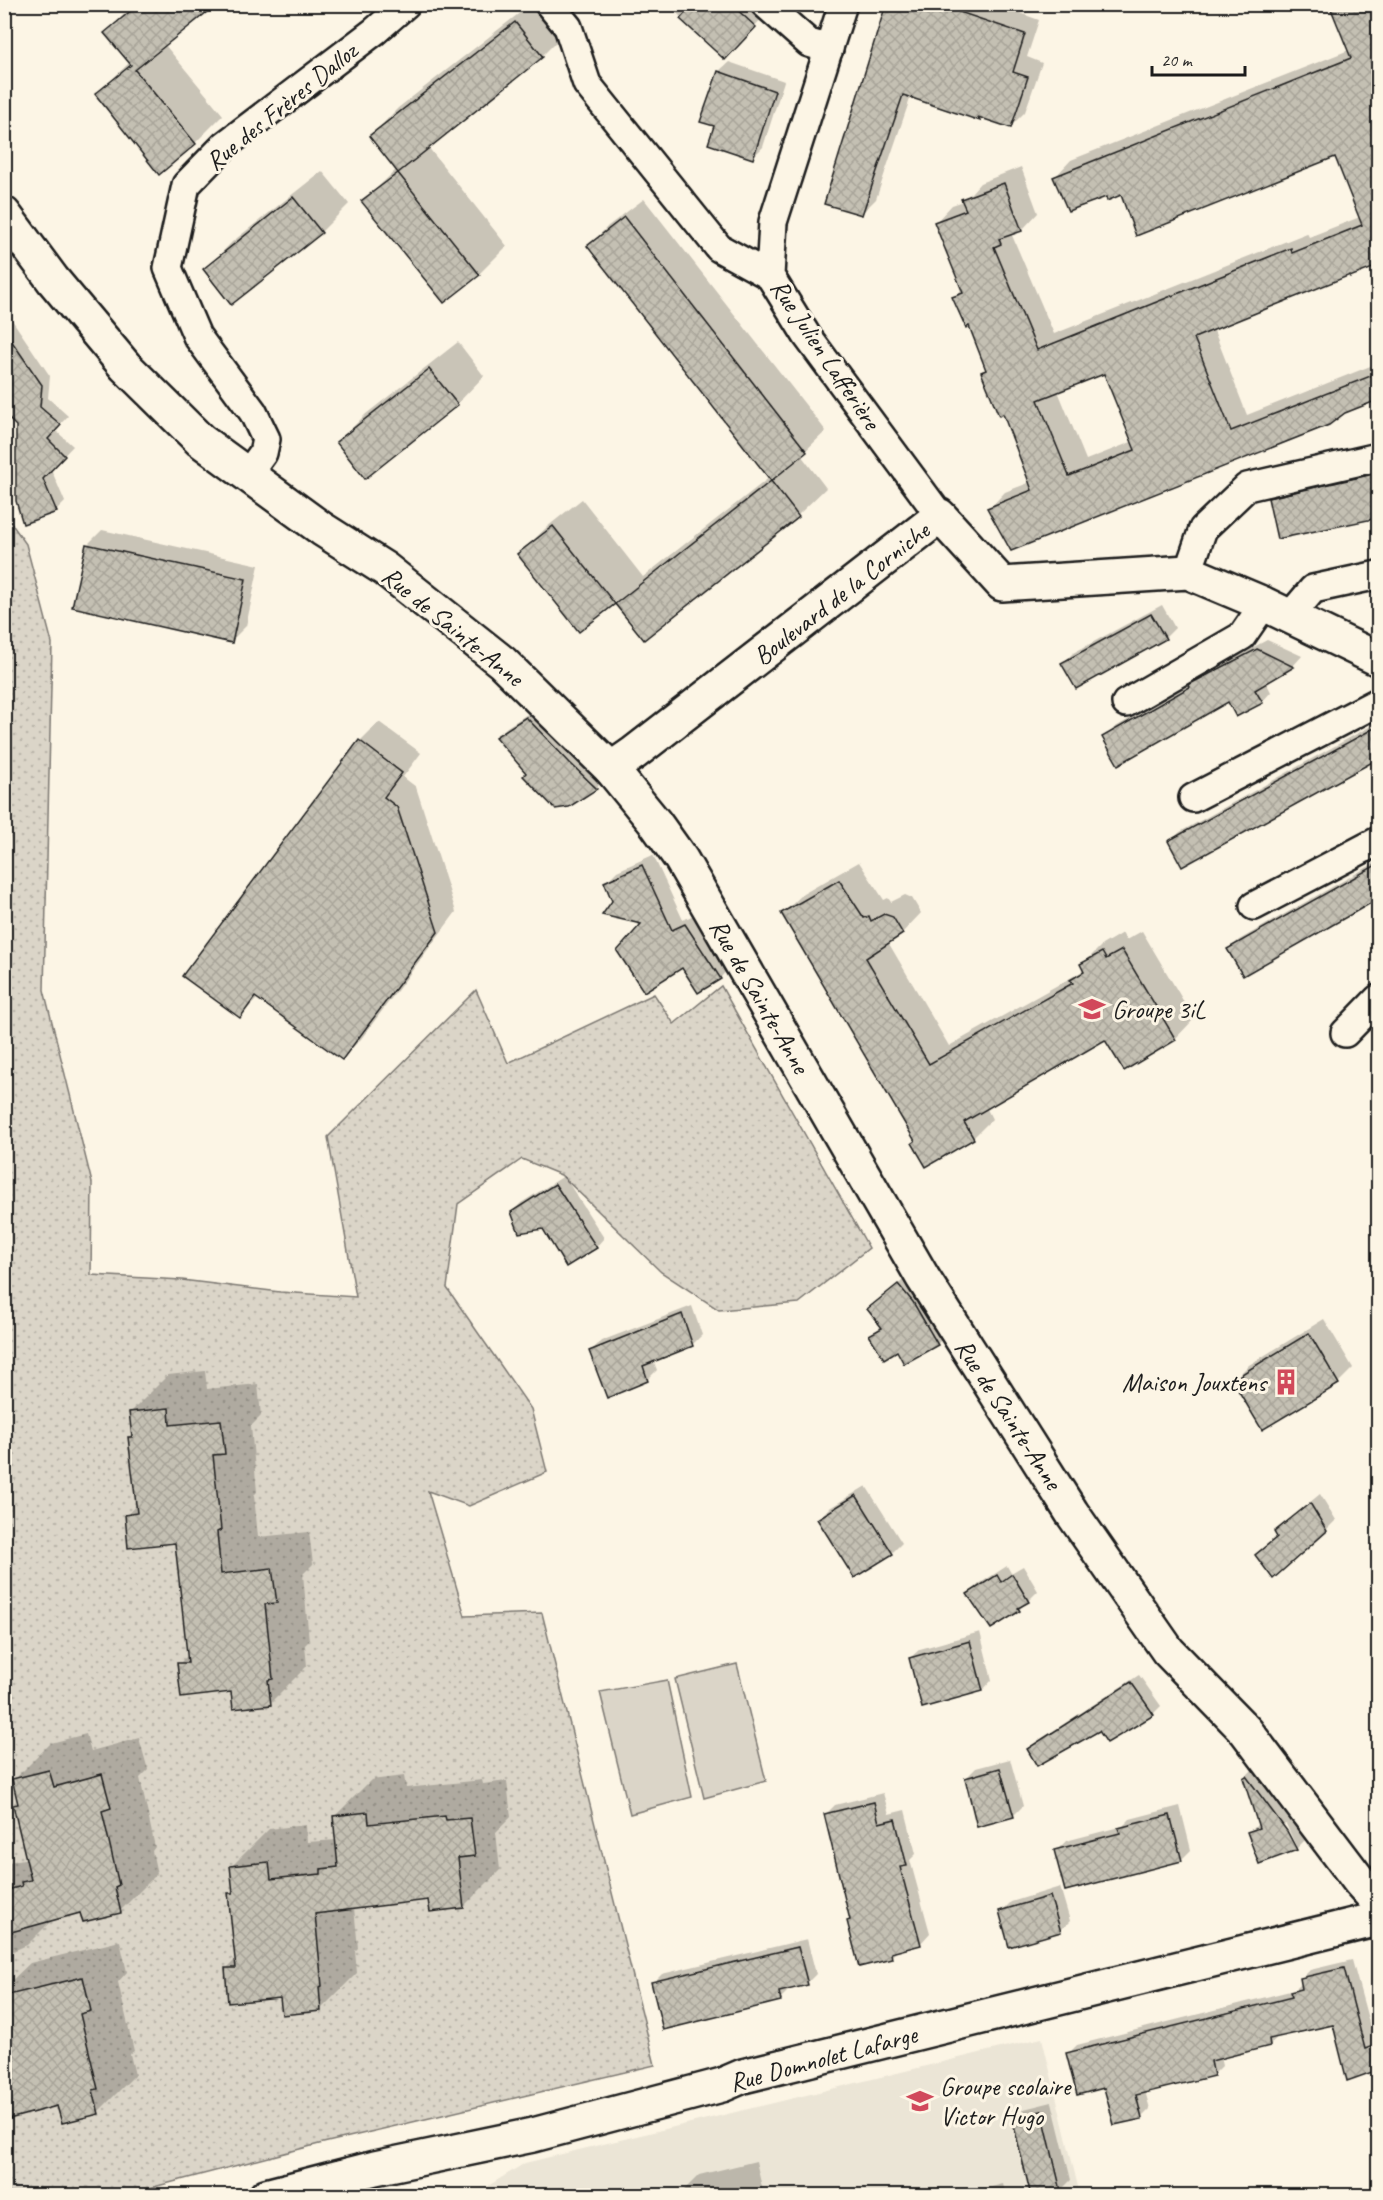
<svg xmlns="http://www.w3.org/2000/svg" width="1383" height="2200" font-family="Caveat,sans-serif">
  <style>
    .built { fill: #ebe5d6 }
    .park { fill: url(#park-dots); stroke: #7c7872; stroke-width: 1.5 }
    .garden { fill: #dbd5c8; stroke: #7c7872; stroke-width: 1.5 }
    .shadow { fill: #0003; fill-rule: evenodd }
    .building { fill: url(#building-cross-hatch); stroke: #1c1c1c; stroke-width: 1.5; fill-rule: evenodd }
    .lines { fill: none; stroke-linecap: round; stroke-linejoin: round }
    .street-casing { stroke: #1c1c1c; stroke-width: 32 }
    .secondary-casing { stroke: #1c1c1c; stroke-width: 38 }
    .street { stroke: #fcf5e5; stroke-width: 27 }
    .secondary { stroke: #fcf5e5; stroke-width: 33 }
    .labels { text-anchor: middle; stroke-width: 6; stroke-linejoin: round; paint-order: stroke }
    .street-label { font-size: 26px; fill: #1c1c1c; stroke: #fcf5e5 }
    .poi-label { font-size: 26px; fill: #1c1c1c; stroke: #fcf5e5; text-anchor: start }
  </style>
  <defs>
    <pattern id="park-dots" width="8" height="8" patternUnits="userSpaceOnUse" patternTransform="scale(1.5)"><rect width="8" height="8" fill="#dbd5c8"/><path d="M2 2h.1M6 6h.1" fill="none" stroke="#bbb6ab" stroke-width="1.8" stroke-linecap="round"/></pattern>
    <pattern id="building-cross-hatch" width="8" height="8" patternUnits="userSpaceOnUse" patternTransform="scale(1.5)"><rect width="8" height="8" fill="#c4c0b3"/><path d="M0 0l8 8M0 8l8-8" fill="none" stroke="#a8a499"/></pattern>
  </defs>
  <rect width="100%" height="100%" fill="#fcf5e5"/>
  <filter id="ink" filterUnits="userSpaceOnUse"><feTurbulence type="fractalNoise" baseFrequency=".0167" numOctaves="2"/><feDisplacementMap in="SourceGraphic" scale="12" xChannelSelector="R" yChannelSelector="G"/><feConvolveMatrix kernelMatrix="1 2 1 2 8 2 1 2 1" color-interpolation-filters="sRGB"/></filter>
  <g filter="url(#ink)">
    <!-- built -->
    <path class="built" d="M1042,2038L1080,2195L484,2196L488,2186L525,2163Z"/>
    <!-- park -->
    <path class="park" d="M4,513L26,544L52,643L44,990L92,1183L91,1275L182,1280L280,1292L356,1297L328,1137L476,990L508,1063L654,994L674,1024L721,986L869,1248L799,1303L719,1310L661,1272L561,1175L522,1159L458,1204L447,1288L531,1409L547,1472L469,1506L428,1491L465,1616L542,1613L655,2065L319,2144L123,2195H5Z"/>
    <!-- garden -->
    <g class="garden">
      <path d="M737,1664L766,1781L704,1798L675,1679Z"/>
      <path d="M667,1680L692,1797L630,1814L600,1692Z"/>
    </g>
    <!-- shadow -->
    <g class="shadow">
      <path d="M134,4H215L165,45L223,115L195,143L159,172L97,94L130,62L106,33Z"/>
      <path d="M531,4H551L570,28L542,56L428,147L507,246L479,274L363,201L397,169L371,136L398,108Z"/>
      <path d="M667,4H751L764,16L725,58Z"/>
      <path d="M897,4H994L1039,20L1027,57L1042,63L1025,112L1010,127L982,117L979,120L911,96L876,199L861,214Z"/>
      <path d="M1331,4H1378V264L1351,275L1350,273L1213,328L1247,415L1378,363V398L1344,412L989,509L1005,492L1031,482L1004,412L983,372L987,368L970,324L954,297L963,289L936,222L952,205L964,201L980,183L1021,167L1038,213L1022,230L1011,233L1054,334L1307,233L1309,237L1360,217L1336,155L1107,195L1055,177L1071,160L1349,50ZM1105,372L1134,441L1086,460L1058,391Z"/>
      <path d="M729,62L784,81L763,147L753,157L716,125L702,121L719,71Z"/>
      <path d="M322,171L349,204L321,232L205,270L232,242Z"/>
      <path d="M644,199L826,431L801,455L826,488L798,515L644,638L615,601L580,630L519,554L547,527L582,499L643,577L770,477L589,246L608,226Z"/>
      <path d="M4,308L50,376L48,398L68,416L55,430L73,446L51,469L65,502L56,511L4,398Z"/>
      <path d="M458,342L484,376L457,404L338,442L366,414Z"/>
      <path d="M1378,466L1377,517L1270,499L1279,489Z"/>
      <path d="M102,530L259,565L246,626L231,641L87,545Z"/>
      <path d="M1162,605L1175,628L1165,638L1063,663L1073,653Z"/>
      <path d="M1267,640L1302,656L1293,666L1266,682L1271,692L1262,702L1228,700L1104,738L1114,728L1194,681L1201,675Z"/>
      <path d="M537,708L606,778L596,788L569,806L528,773L497,737L507,727Z"/>
      <path d="M379,722L421,753L403,777L416,787L456,912L361,1039L342,1058L258,998L240,1016L360,741Z"/>
      <path d="M1378,722V758L1183,865L1170,842L1180,832Z"/>
      <path d="M653,855L683,920L696,914L731,966L720,978L698,991L683,966L644,923L614,901L606,882L617,871Z"/>
      <path d="M1378,861V898L1244,974L1229,949L1239,940Z"/>
      <path d="M859,862L884,900L888,898L891,902L905,895L912,898L921,913L902,933L888,942L949,1046L1081,972L1084,968L1082,965L1102,945L1122,933L1126,940L1142,931L1194,1019L1175,1039L1105,1038L986,1107L992,1119L973,1138L916,1140L783,913L803,894Z"/>
      <path d="M564,1176L604,1238L596,1247L544,1227L512,1212L521,1203Z"/>
      <path d="M908,1276L946,1335L937,1344L871,1336L882,1325L869,1309Z"/>
      <path d="M692,1306L702,1335L692,1345L653,1360L657,1370L647,1380L591,1351L601,1341Z"/>
      <path d="M1324,1319L1353,1368L1338,1383L1263,1428L1234,1380L1249,1365Z"/>
      <path d="M205,1371L207,1389L258,1384L261,1416L251,1426L257,1492L254,1495L258,1537L309,1532L313,1564L303,1574L309,1641L305,1645L307,1666L270,1703L232,1691L179,1664L189,1654L176,1542L127,1515L137,1504L129,1437L133,1433L131,1412L168,1375Z"/>
      <path d="M866,1486L902,1543L892,1553L819,1519L828,1509Z"/>
      <path d="M1320,1494L1336,1520L1326,1530L1257,1555L1278,1536L1276,1532L1286,1522Z"/>
      <path d="M1007,1566L1011,1573L1023,1566L1038,1591L1019,1610L969,1594L979,1584Z"/>
      <path d="M980,1632L992,1680L983,1690L910,1658L920,1649Z"/>
      <path d="M1139,1675L1161,1706L1153,1714L1028,1749L1036,1742Z"/>
      <path d="M86,1734L91,1751L139,1738L148,1770L140,1778L155,1847L152,1851L157,1874L120,1911H81L53,1919L27,1945L4,1955V1847L9,1862L28,1858L15,1806L19,1802L14,1780L51,1743Z"/>
      <path d="M1010,1759L1023,1806L1013,1816L966,1778L976,1768Z"/>
      <path d="M1254,1768L1297,1821L1306,1839L1296,1849L1249,1833L1259,1823L1244,1778ZM1286,1824L1296,1846H1293L1283,1825Z"/>
      <path d="M404,1776L406,1788L482,1780L483,1784L507,1781L511,1817L496,1832L500,1870L463,1907L429,1899L354,1908L358,1948L355,1951L357,1973L320,2010L281,1996L226,1969L236,1959L229,1893L234,1889L232,1866L269,1829L306,1825L307,1842L337,1840L334,1817L371,1780Z"/>
      <path d="M883,1793L889,1814L905,1810L916,1854L910,1860L930,1933L921,1943L899,1949L891,1957L848,1921L851,1919L825,1815L835,1805Z"/>
      <path d="M1180,1806L1191,1850L1181,1860L1056,1851L1066,1841L1123,1826L1130,1819Z"/>
      <path d="M1060,1887L1070,1921L1060,1931L1001,1912L1011,1902Z"/>
      <path d="M807,1939L816,1974L807,1983L789,1988V1990L780,1999L653,1983L662,1974Z"/>
      <path d="M120,1941L127,1972L118,1982L134,2051L130,2054L135,2075L98,2112L4,2096V2082L11,2075L4,2049V1988L30,1963Z"/>
      <path d="M1352,1960L1374,2041L1378,2040V2069L1348,2079L1334,2023L1279,2035L1270,2045L1220,2057L1222,2066L1214,2074L1145,2091L1150,2109L1142,2117L1115,2124L1105,2086L1068,2054L1077,2045L1294,1990L1303,1983L1301,1979L1310,1970Z"/>
      <path d="M1052,2102L1071,2180L1061,2190L1014,2119L1024,2109Z"/>
      <path d="M756,2161L764,2196H676L685,2193L684,2190L699,2175Z"/>
      <path d="M1003,2184L1006,2196H957Z"/>
    </g>
    <!-- building -->
    <g class="building">
      <path d="M139,4H217L135,70L196,144L159,175L95,94L131,65L104,33Z"/>
      <path d="M694,4H731L756,27L725,60L680,19Z"/>
      <path d="M886,4H936L1025,34L1013,72L1028,77L1011,128L978,117L980,121L903,95L862,215L824,204Z"/>
      <path d="M1329,4H1378V266L1350,277V275L1194,338L1231,431L1378,373V400L1345,413L1329,425L1011,551L987,508L1032,490L1003,414L999,416L981,372L986,370L969,326L966,328L952,297L963,293L934,222L966,210L961,199L1004,183L1022,231L999,239L1001,244L994,247L1037,350L1291,248L1292,253L1362,225L1335,157L1136,236L1121,195L1107,201L1106,197L1068,211L1053,177L1351,58ZM1104,374L1135,450L1069,476L1038,400Z"/>
      <path d="M515,22L543,57L398,173L369,136Z"/>
      <path d="M718,71L775,91L753,159L708,144L714,126L700,122Z"/>
      <path d="M398,173L480,275L444,303L361,201Z"/>
      <path d="M293,197L322,233L231,305L203,269Z"/>
      <path d="M624,217L807,452L771,481L587,246Z"/>
      <path d="M4,330L42,385L40,407L61,425L48,439L65,456L43,479L57,512L23,524L16,501V426L4,414Z"/>
      <path d="M429,369L458,405L365,479L336,442Z"/>
      <path d="M1378,473V518L1277,539L1268,498Z"/>
      <path d="M771,481L799,517L644,640L615,604Z"/>
      <path d="M553,526L615,604L579,632L517,554Z"/>
      <path d="M86,544L246,579L232,643L72,607Z"/>
      <path d="M1151,614L1166,639L1076,689L1061,663Z"/>
      <path d="M1257,649L1294,667L1255,690L1263,703L1236,717L1228,702L1118,765L1102,737L1190,687L1189,685L1192,683Z"/>
      <path d="M526,717L570,763L597,789L569,807L555,809L523,776L526,773L495,737Z"/>
      <path d="M1378,726V759L1182,867L1168,841Z"/>
      <path d="M359,740L402,773L384,797L397,807L438,932L342,1060L255,997L240,1018L182,976Z"/>
      <path d="M1378,864V899L1243,976L1227,949Z"/>
      <path d="M642,865L672,930L685,924L721,979L698,993L682,968L644,992L617,951L641,924L602,915L612,901L604,882Z"/>
      <path d="M839,880L864,918L869,916L871,921L884,914L893,917L903,934L866,958L929,1064L1073,983L1070,980L1084,972L1080,964L1102,952L1106,959L1122,950L1176,1040L1124,1071L1105,1040L964,1122L974,1139L926,1167L912,1143L915,1141L781,913Z"/>
      <path d="M555,1184L597,1248L566,1267L543,1229L519,1233L511,1212Z"/>
      <path d="M898,1284L913,1302L938,1345L904,1364L897,1351L884,1359L869,1335L882,1328L867,1309Z"/>
      <path d="M682,1314L693,1346L643,1366L648,1381L607,1398L589,1351Z"/>
      <path d="M1309,1333L1339,1384L1262,1430L1232,1380Z"/>
      <path d="M169,1408L170,1425L221,1420L225,1454L213,1455L221,1530L217,1532L221,1574L272,1568L277,1603L265,1604L273,1679L268,1680L271,1705L233,1709L231,1692L181,1698L177,1663H188L175,1543L128,1548L125,1515L137,1513L128,1437H132L129,1412Z"/>
      <path d="M856,1495L893,1554L854,1578L817,1519Z"/>
      <path d="M1310,1503L1327,1531L1273,1579L1255,1555L1277,1537L1274,1532Z"/>
      <path d="M1012,1574L1029,1602L1018,1608L1020,1611L991,1629L967,1594L997,1575L1001,1582Z"/>
      <path d="M970,1641L983,1691L922,1708L909,1658Z"/>
      <path d="M1131,1682L1154,1715L1107,1743L1099,1731L1037,1766L1027,1749Z"/>
      <path d="M1000,1768L1014,1817L977,1827L965,1778Z"/>
      <path d="M49,1770L54,1787L102,1774L111,1808L102,1811L119,1885L115,1887L121,1913L83,1922L80,1913L4,1934V1891L22,1886L21,1882L31,1880L13,1805L18,1804L12,1779Z"/>
      <path d="M1246,1776L1287,1831L1297,1850L1259,1864L1247,1832L1259,1828L1243,1778Z"/>
      <path d="M874,1802L879,1823L895,1819L907,1866L900,1867L921,1945L891,1953L892,1959L859,1967L847,1921L850,1920L824,1814Z"/>
      <path d="M368,1812L369,1824L445,1816L446,1820L470,1818L475,1856L458,1858L464,1908L430,1912L428,1900L315,1914L322,1986L319,1987L321,2011L282,2015L280,1998L228,2003L225,1968H236L228,1893H233L230,1866L269,1862L271,1879L321,1874V1869L338,1867L333,1816Z"/>
      <path d="M1170,1815L1182,1861L1065,1891L1054,1850L1120,1833L1118,1828Z"/>
      <path d="M1050,1896L1061,1932L1009,1947L999,1911Z"/>
      <path d="M798,1947L808,1985L779,1992L781,2001L663,2030L651,1982Z"/>
      <path d="M1344,1968L1365,2049L1373,2046L1378,2061V2070L1347,2081L1333,2025L1269,2039L1270,2046L1211,2061L1214,2076L1136,2095L1142,2119L1114,2125L1104,2088L1077,2095L1066,2053L1292,1997L1290,1992L1302,1989L1300,1978Z"/>
      <path d="M83,1977L91,2011L80,2014L98,2089L93,2090L99,2114L62,2123L57,2106L9,2119L4,2102V2083L11,2082L4,2056V1996Z"/>
      <path d="M1042,2111L1061,2191L1045,2196H1031L1012,2118Z"/>
    </g>
    <g class="lines">
      <!-- street casing -->
      <g class="street-casing">
        <g id="street">
          <path d="M549,4L568,27L587,84L719,248L770,276"/>
          <path d="M765,4L809,43L829,49"/>
          <path d="M843,4L773,222L770,276L807,336L940,516"/>
          <path d="M247,475L263,453L266,439L253,412L197,336L168,268L186,185L225,145L375,31L406,4"/>
          <path d="M1188,572L1203,529L1247,487L1378,457"/>
          <path d="M1290,616L1313,589L1378,575"/>
          <path d="M1126,703L1242,636L1264,604"/>
          <path d="M1193,798L1378,702"/>
          <path d="M1254,906L1378,841"/>
          <path d="M1345,1033L1378,999"/>
        </g>
      </g>
      <!-- secondary casing -->
      <g class="secondary-casing">
        <g id="secondary">
          <path d="M4,214L53,280L125,366L200,440L322,529L385,569L502,662L611,769L656,824L681,859L923,1278L1072,1513L1168,1651L1246,1731L1360,1882L1378,1902"/>
          <path d="M611,769L634,753L940,516L1002,584L1188,572L1264,604L1378,659"/>
          <path d="M266,2196L375,2168L533,2135L722,2085L743,2076L1378,1919"/>
        </g>
      </g>
      <!-- street -->
      <use href="#street" class="street"/>
      <!-- secondary -->
      <use href="#secondary" class="secondary"/>
    </g>
  </g>
  <!-- icons -->
  <defs>
    <g id="university-bare" transform="scale(2.07)"><path d="M0-5L7-2L0 1L-7-2ZM-4 1L0 2.5L4 1V4Q0 6-4 4Z" fill="#d1495b" stroke="#fcf5e5" stroke-width="2.5" paint-order="stroke"/></g>
    <g id="building-bare" transform="scale(2.07)"><path d="M-4-6H4V6H1V3H-1V6H-4ZM-2.5-4.3h1.7v1.8h-1.7ZM.8-4.3h1.7v1.8H.8ZM-2.5-1h1.7V.8h-1.7ZM.8-1h1.7V.8H.8Z" fill="#d1495b" stroke="#fcf5e5" stroke-width="2.5" paint-order="stroke"/></g>
    <g id="school-bare" transform="scale(2.07)"><path d="M0-5L7-2L0 1L-7-2ZM-4 1L0 2.5L4 1V4Q0 6-4 4Z" fill="#d1495b" stroke="#fcf5e5" stroke-width="2.5" paint-order="stroke"/></g>
  </defs>
  <g fill-rule="evenodd">
    <use href="#university-bare" x="1092" y="1009"/>
    <use href="#building-bare" x="1286" y="1382"/>
    <use href="#school-bare" x="920" y="2101"/>
  </g>
  <g class="labels">
    <!-- street labels -->
    <g class="street-label">
      <text transform="translate(281 106) rotate(-39)" y="9">Rue des Frères Dalloz</text>
      <text transform="translate(826 354) rotate(56)" y="9">Rue Julien Lafferière</text>
      <text transform="translate(841 593) rotate(-38)" y="9">Boulevard de la Corniche</text>
      <text transform="translate(453 626) rotate(39)" y="9">Rue de Sainte-Anne</text>
      <text transform="translate(760 996) rotate(60)" y="9">Rue de Sainte-Anne</text>
      <text transform="translate(1009 1414) rotate(57)" y="9">Rue de Sainte-Anne</text>
      <text transform="translate(823 2058) rotate(-15)" y="9">Rue Domnolet Lafarge</text>
    </g>
    <!-- poi labels -->
    <g class="poi-label">
      <text x="1112" y="1018">Groupe 3iL</text>
      <text x="1266" y="1391" text-anchor="end">Maison Jouxtens</text>
      <text x="940" y="2095">Groupe scolaire<tspan x="940" dy="30">Victor Hugo</tspan></text>
    </g>
  </g>
  <!-- margin -->
  <rect width="1383" height="2200" fill="none" stroke="#fcf5e5" stroke-width="24"/>
  <rect x="12" y="12" width="1359" height="2176" fill="none" stroke="#1c1c1c" stroke-width="2" filter="url(#ink)"/>
  <!-- scale -->
  <path d="M1152 66v9h93v-9" fill="none" stroke="#1c1c1c" stroke-width="3"/>
  <text x="1161" y="66" font-size="18" fill="#1c1c1c" stroke="#fcf5e5" stroke-width="4.5" paint-order="stroke">20 m</text>
</svg>
